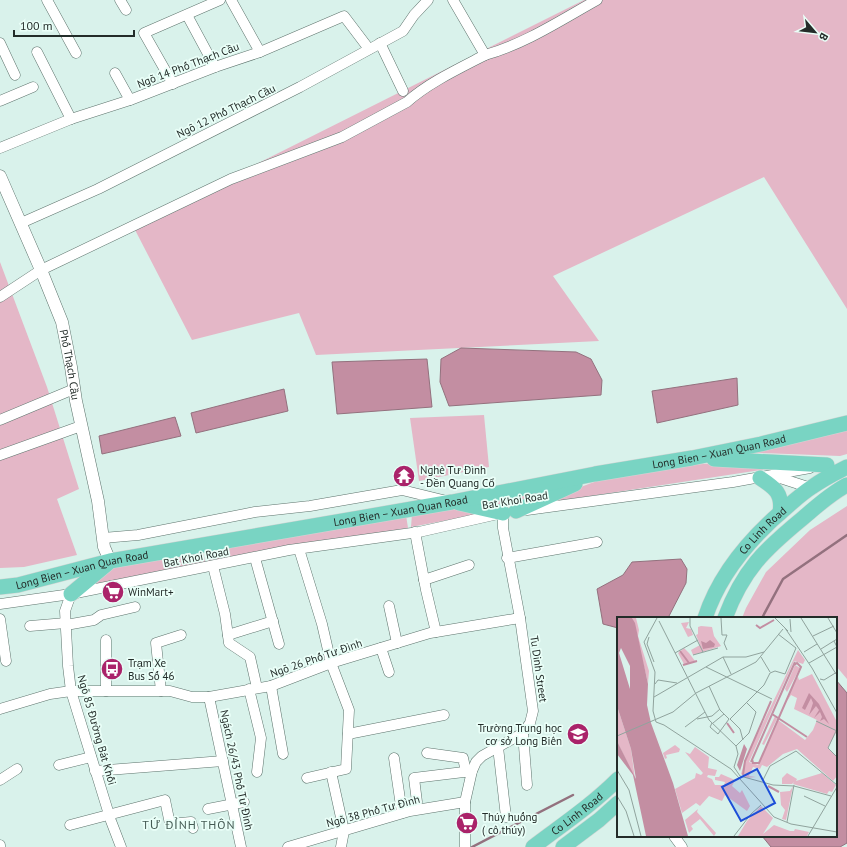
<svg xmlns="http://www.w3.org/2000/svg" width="847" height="847" font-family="'PT Sans',sans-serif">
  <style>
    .green { fill: #e4b7c7 }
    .water { fill: #c38ea2; stroke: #93717e }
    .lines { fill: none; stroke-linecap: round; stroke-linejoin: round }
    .stream { stroke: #93717e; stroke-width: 2.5 }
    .minor-casing { stroke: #5e746d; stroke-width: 11 }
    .tertiary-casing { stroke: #5e746d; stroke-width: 13 }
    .primary-casing { stroke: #d3d5d4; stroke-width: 16 }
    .minor { stroke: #fff; stroke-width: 10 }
    .tertiary { stroke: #fff; stroke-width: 12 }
    .primary { stroke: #79d4c3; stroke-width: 15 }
    .labels { text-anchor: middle; stroke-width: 3.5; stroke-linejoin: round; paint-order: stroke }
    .street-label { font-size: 11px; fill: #232c29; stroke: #eafff8 }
    .poi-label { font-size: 11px; fill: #232c29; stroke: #eafff8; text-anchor: start }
    .neighbourhood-label { font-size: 12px; letter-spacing: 1px; fill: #445a53; stroke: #eafff8 }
    .inset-river { fill: none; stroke: #c38ea2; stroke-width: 2 }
    .inset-road { fill: none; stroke: #90a39d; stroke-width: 1 }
    .view { fill: #1d4ed8; fill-opacity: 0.15; stroke: #1d4ed8; stroke-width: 2 }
    .inset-edge { fill: none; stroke: #232c29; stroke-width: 2 }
  </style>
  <rect width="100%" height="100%" fill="#d9f2eb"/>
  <!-- green -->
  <g class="green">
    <path d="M584,0H847V309L764,177L553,276L599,341L316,355L299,313L192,340L133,226Z"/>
    <path d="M0,262L47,387L79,489L57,499L77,555L24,567L0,568Z"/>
    <path d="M484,415L489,467L419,481L410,418Z"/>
    <path d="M847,428V454L840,456L736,452Z"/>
    <path d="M719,463L786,466L545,503L551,498L605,478L688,465Z"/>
    <path d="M572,483L505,508L466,503Z"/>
    <path d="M847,506V679L836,666V618H742L746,608L766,572L810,530Z"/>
    <path d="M448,508L480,514L411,527L412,514Z"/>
    <path d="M406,515L408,528L337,540L208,563L206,548Z"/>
    <path d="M202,549L206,564L81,591L104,573L116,567Z"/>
  </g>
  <!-- water -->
  <g class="water">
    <path d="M461,348L576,352L591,359L602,380L601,395L449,406L440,382L441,359Z"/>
    <path d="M427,359L432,407L337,414L332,362Z"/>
    <path d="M737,378L738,405L657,423L652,391Z"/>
    <path d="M284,389L288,411L196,433L191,413Z"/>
    <path d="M175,417L181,436L102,454L99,436Z"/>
    <path d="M681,559L687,569L686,583L668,618H618V628L603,624L597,589L623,575L632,562Z"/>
    <path d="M836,680L847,693V843L840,847H771L762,836H836Z"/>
  </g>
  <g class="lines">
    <!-- stream -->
    <g class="stream">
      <path d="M762,618L783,579L847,535"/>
      <path d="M472,847L573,795"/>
    </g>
    <!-- minor casing -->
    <g class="minor-casing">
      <g id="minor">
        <path d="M47,0L76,53"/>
        <path d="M120,0L126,10"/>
        <path d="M231,0L260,52"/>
        <path d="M187,15L215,67"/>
        <path d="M0,43L15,75"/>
        <path d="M380,43L403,91"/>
        <path d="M37,52L71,119"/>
        <path d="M485,55C525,44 561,20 597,0"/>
        <path d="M115,73L130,100"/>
        <path d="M173,84L144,33L220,0"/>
        <path d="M0,101L33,87"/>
        <path d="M0,148L71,119L130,100L215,67L260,52L344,16L369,49"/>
        <path d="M21,223L98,189L300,87L403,31L414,15L428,0"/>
        <path d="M0,297L41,270L231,179L342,137L407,102C428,83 460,68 485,55L453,0"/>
        <path d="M0,420L74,389"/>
        <path d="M0,455L81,426"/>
        <path d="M774,476L811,488"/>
        <path d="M527,510L733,482L810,468"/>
        <path d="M415,532L426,590L436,632"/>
        <path d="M103,538L138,535L255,512L310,506L402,490L447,501"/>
        <path d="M299,549L322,624L331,663L349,710L346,769L307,778"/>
        <path d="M255,558L279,644"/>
        <path d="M507,558L597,542"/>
        <path d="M213,566L225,614L229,643L250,657L257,688"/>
        <path d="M424,580L469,565"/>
        <path d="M71,594L65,611L68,666L71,691L111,821L121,847"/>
        <path d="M0,604L71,594L289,550L419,532L498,514"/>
        <path d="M389,606L397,643"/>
        <path d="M0,619L6,661"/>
        <path d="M66,625L94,620L101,615L135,607"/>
        <path d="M30,626L66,623"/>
        <path d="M228,635L273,621"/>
        <path d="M106,640V691"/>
        <path d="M381,648L389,672"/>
        <path d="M271,686L283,754"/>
        <path d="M249,689L261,738L257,772"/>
        <path d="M161,691L156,643L181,635"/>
        <path d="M209,697L241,847"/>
        <path d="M0,709L50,694L71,691H170L192,697H209L271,686L331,663L430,633L520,618"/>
        <path d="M523,733L527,785"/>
        <path d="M348,734L444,715"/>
        <path d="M498,747L506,817"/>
        <path d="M427,753L463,758L466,772"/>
        <path d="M394,758L402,813"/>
        <path d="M59,765L91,757"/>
        <path d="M95,771L223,761"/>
        <path d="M331,772L344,831L341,847"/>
        <path d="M0,780L17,769"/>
        <path d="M417,802L414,778L472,771"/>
        <path d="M208,809L244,802"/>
        <path d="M70,825L165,800L170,824L191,822L193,828"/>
        <path d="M674,836L682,847"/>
        <path d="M0,845V847"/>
        <path d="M288,847L410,811L465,802"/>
        <path d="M465,847V802L472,771L476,762L482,756L523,733L530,723L533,711L520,618L503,528V513"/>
      </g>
    </g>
    <!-- tertiary casing -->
    <g class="tertiary-casing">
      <g id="tertiary">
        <path id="s1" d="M0,176L41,270L62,322L71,367L76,401L98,501L104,547L110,561"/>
      </g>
    </g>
    <!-- primary casing -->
    <g class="primary-casing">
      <g id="primary">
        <path d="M714,459L827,465"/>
        <path d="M760,478C775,488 783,493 780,513"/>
        <path d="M459,503L503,513"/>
        <path d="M516,511L575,484"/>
        <path id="s2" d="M0,587L18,585L110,561L452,502L595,474L692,458L761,444L847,423"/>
        <path d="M71,594L107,564"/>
        <path id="s3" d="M705,618C720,572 752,536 788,506C796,499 804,492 812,487C823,479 835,473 847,467"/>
        <path d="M725,618C743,570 764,550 803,518C817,506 830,494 847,485"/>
        <path id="s4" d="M533,847C562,825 592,805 618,779"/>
        <path d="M563,847L599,820L618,803"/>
      </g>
    </g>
    <!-- minor -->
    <use href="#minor" class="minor"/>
    <!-- tertiary -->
    <use href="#tertiary" class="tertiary"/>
    <!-- primary -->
    <use href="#primary" class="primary"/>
  </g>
  <!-- icons -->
  <defs>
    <g id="temple-disc" transform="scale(1.15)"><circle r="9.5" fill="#aa236a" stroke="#eafff8"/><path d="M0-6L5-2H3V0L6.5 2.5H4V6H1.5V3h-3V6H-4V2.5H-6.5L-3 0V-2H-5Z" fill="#fff"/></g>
    <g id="supermarket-disc" transform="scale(1.15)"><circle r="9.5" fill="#aa236a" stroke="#eafff8"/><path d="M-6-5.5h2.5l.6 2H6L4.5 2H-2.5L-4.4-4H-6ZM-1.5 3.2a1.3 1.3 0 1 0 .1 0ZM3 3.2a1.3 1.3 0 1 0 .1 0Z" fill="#fff"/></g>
    <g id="bus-disc" transform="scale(1.15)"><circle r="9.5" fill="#aa236a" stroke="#eafff8"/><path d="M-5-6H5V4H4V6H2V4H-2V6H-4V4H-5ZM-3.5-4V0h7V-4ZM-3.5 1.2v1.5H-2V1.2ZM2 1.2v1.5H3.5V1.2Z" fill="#fff"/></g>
    <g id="school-disc" transform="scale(1.15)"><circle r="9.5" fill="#aa236a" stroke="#eafff8"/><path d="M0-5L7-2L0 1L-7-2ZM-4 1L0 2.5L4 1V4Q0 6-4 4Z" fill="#fff"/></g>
  </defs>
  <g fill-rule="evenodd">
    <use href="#temple-disc" x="404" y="476"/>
    <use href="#supermarket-disc" x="113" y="592"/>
    <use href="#bus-disc" x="112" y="669"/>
    <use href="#school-disc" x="578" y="734"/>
    <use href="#supermarket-disc" x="467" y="823"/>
  </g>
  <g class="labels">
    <!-- street labels -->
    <g class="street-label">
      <text transform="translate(188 65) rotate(-21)" y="4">Ngõ 14 Phố Thạch Cầu</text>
      <text transform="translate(226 111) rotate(-26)" y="4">Ngõ 12 Phố Thạch Cầu</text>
      <text dy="4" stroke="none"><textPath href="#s1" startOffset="202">Phố Thạch Cầu</textPath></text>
      <text dy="4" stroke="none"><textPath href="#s2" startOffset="732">Long Bien – Xuan Quan Road</textPath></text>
      <text transform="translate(515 500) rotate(-9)" y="4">Bat Khoi Road</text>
      <text dy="4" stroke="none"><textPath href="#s2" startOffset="408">Long Bien – Xuan Quan Road</textPath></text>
      <text dy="4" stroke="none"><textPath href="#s3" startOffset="106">Co Linh Road</textPath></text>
      <text transform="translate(196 557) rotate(-11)" y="4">Bat Khoi Road</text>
      <text dy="4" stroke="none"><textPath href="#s2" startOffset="84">Long Bien – Xuan Quan Road</textPath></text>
      <text transform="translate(316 658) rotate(-19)" y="4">Ngõ 26 Phố Tư Đình</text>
      <text transform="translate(539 669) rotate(82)" y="4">Tu Dinh Street</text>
      <text transform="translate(97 730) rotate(74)" y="4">Ngõ 85 Đường Bát Khối</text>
      <text transform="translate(237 770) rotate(78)" y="4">Ngách 26/43 Phố Tư Đình</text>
      <text transform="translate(373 811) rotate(-15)" y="4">Ngõ 38 Phố Tư Đình</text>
      <text dy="4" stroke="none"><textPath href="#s4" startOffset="55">Co Linh Road</textPath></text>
    </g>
    <!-- poi labels -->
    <g class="poi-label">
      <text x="420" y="474">Nghè Tư Đình<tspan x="420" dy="13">- Đền Quang Cổ</tspan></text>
      <text x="128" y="596">WinMart+</text>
      <text x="128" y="667">Trạm Xe<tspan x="128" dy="13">Bus Số 46</tspan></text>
      <text x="562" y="732" text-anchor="end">Trường Trung học<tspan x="562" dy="13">cơ sở Long Biên</tspan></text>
      <text x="482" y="821">Thúy huống<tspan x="482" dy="13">( cô thúy)</tspan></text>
    </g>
    <!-- neighbourhood labels -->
    <g class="neighbourhood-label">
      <text x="189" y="829">TỨ ĐỈNH THÔN</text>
    </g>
  </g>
  <!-- overview -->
  <g transform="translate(617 617)">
    <rect width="220" height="220" fill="#d9f2eb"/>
    <path d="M15,1H19L22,13L21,19L32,54L31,66ZM72,5L69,11L74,12L76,18L71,20L64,6ZM84,9L95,10L97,19L104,29L76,38L74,33L83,28L79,18L81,17V10ZM67,31L72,36L78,44L67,47L61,36ZM181,33L188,43L186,47L177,44L132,145L141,148L161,103L188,123L196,113L200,103L177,92L180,81L174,78L170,84L179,61L181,60L182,63L195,57L220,105V114L211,131L220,140V159L216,164L180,132L166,137L150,150L145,148L143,152L136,150L132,159L139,160L130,161L124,157L128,143ZM178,48L183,51L170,75L168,72ZM0,89L14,132L18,162L0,124ZM158,99L160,102L147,128L145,127ZM35,105L46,136L58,128L63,132L62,135L49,138L50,141L48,142ZM78,130L92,140L91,151L100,153L98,159L91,158L90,160L95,162L98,168H107L108,165L98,163V160H102L104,157L118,163L115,169L123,176L125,173L133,189L130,194L108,178L105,184L92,179L83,189L79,186L65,196L58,172L78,161L79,156L84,158L86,156L68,135L73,137ZM170,156L180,162L179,164L205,156L219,168L215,175L212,174L210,177L176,167L177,165L175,167H165V161ZM176,169L169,203L165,202L168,193L164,188L163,175L173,174ZM144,189L156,201L146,217L157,208L173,214H177L178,212L192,215L190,219H121L130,204ZM81,192L80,195L99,216L97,219L83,202L74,209L76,212L72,216L68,203Z" fill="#e4b7c7"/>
    <path d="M0,1H15L18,6L31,67L30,88L34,106L56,166L71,219H29L16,158L0,137V124L19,162L14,132L0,89ZM4,31L13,49V72L2,36ZM93,23L98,27L97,30L86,32L84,24L89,26ZM192,76L202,87L212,107L207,102L203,104L205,100L203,95L197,101L202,93L199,89L192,98L196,86L194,81L188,93L185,91ZM127,127L130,132L123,154L120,148Z" fill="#c38ea2" fill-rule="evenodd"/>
    <path class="inset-river" d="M139,8L143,11L157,3M63,34L72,46M66,48L80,44M155,97L190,120M110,106L117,116M135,142L136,146H142L184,50L180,46L177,48M134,145L178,45M126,158L128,144L154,84M151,169L162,175"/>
    <path class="inset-road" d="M40,1L27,25L38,55L36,94L39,105L47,108L114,152L157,200L174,207L220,215M73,1V9L86,35M104,1L105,18H110L107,26L110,33M158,1L171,14M184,1L219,57M211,1L220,16M173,2L174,15M42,4L92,103L119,129L121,137L117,150L123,159L156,168L177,169L214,179M168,11L195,51L220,96M196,19L217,9M32,20L30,27L37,45M204,32L220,22M187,35L200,27M58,36L81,23M76,38L101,31M106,40L114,57M144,40L153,55M192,46L220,30L217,24M89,50L155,82M203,62L207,63L220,55M38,67L41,63L60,66M92,69L103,93L112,102M37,80L106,40H129L147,35M80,102L95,99L103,92M113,102L147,68L153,56L158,54L168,57L179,31L161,17M113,102L123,112L126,123M199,104L220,114M95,106L93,110L101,117L112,102M96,106L107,97M68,110L88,95M219,114L211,131L220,140M0,119L56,95L79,76L139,45L166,12M119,129L132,116L139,95L129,85M0,153L12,173L24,219M146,163L153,149L179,134L220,168M0,179L9,194L17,219M187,179L208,189M170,205L177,168M117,219L134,197L144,188M191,219L220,170"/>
    <path class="view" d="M140,152L158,186L124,204L105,170Z"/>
    <rect width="220" height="220" class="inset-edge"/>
  </g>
  <!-- north arrow -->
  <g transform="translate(815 32) rotate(118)" stroke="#eafff8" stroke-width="3" paint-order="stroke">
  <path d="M0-3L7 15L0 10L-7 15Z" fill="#232c29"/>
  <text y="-6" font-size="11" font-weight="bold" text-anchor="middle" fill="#232c29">B</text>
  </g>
  <!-- scale -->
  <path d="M14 30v6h120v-6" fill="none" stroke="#232c29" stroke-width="2"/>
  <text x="20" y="30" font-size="12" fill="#232c29" stroke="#eafff8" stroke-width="3" paint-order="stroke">100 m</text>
</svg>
